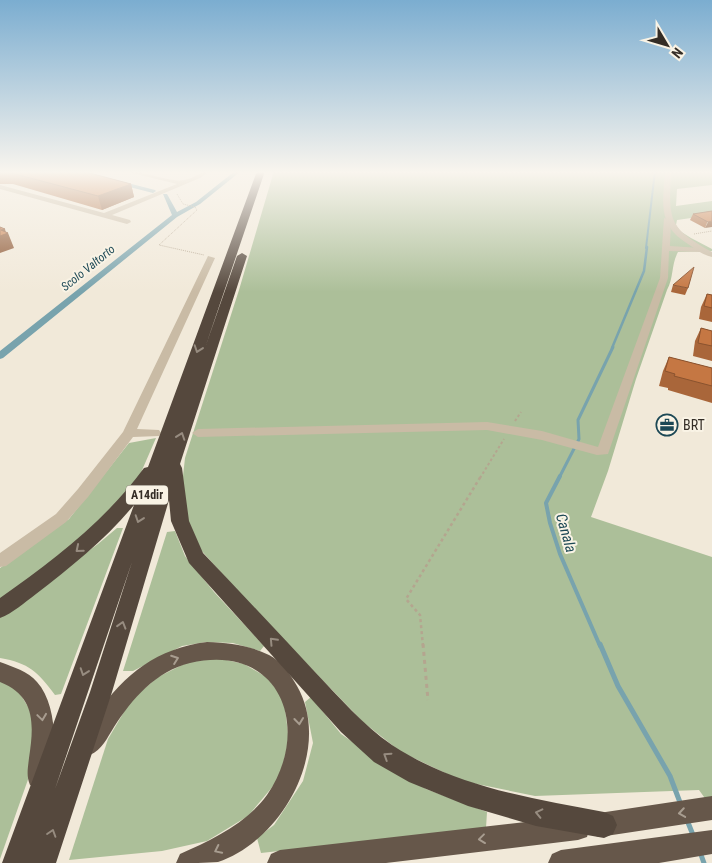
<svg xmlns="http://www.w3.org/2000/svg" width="712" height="863" font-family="'Roboto Condensed',sans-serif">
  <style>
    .green { fill: #acbf99 }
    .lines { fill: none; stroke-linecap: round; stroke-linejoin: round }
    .stream-far4 { stroke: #78a3ad; stroke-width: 2 }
    .stream-far3 { stroke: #78a3ad; stroke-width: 2.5 }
    .stream-far2 { stroke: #78a3ad; stroke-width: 3 }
    .stream-far1 { stroke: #78a3ad; stroke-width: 4 }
    .stream { stroke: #78a3ad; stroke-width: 5 }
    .canal { fill: #78a3ad; fill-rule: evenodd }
    .path-far3 { stroke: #b4a58f; stroke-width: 1; stroke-dasharray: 1 1; stroke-linecap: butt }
    .path-far2 { stroke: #b4a58f; stroke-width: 2; stroke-dasharray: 2.5 2.5; stroke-linecap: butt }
    .path-far1 { stroke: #b4a58f; stroke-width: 2.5; stroke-dasharray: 3 3; stroke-linecap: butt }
    .path { stroke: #b4a58f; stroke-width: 3; stroke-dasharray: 4 4; stroke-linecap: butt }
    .minor { fill: #c9bba5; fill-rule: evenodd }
    .tertiary { fill: #c9bba5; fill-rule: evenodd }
    .trunk { fill: #66574a; fill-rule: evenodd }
    .motorway { fill: #55483d; fill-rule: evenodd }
    .wall { fill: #a9663a }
    .shaded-wall { fill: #8a532f }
    .building { fill: #c57743; stroke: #8a532f }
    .oneway { stroke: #978c80 }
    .oneway2 { stroke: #a89d90 }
    .labels { text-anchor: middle; stroke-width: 4; stroke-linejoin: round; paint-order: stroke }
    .far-water-label { font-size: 12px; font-style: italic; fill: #1c4855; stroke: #f9f3e5 }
    .shield { fill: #f9f3e5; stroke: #6f685f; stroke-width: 1 }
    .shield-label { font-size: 12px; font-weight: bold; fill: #342d26 }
    .poi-label { font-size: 14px; fill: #342d26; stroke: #f9f3e5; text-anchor: start }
    .water-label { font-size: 15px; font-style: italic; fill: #1c4855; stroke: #f9f3e5 }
  </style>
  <rect width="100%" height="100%" fill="#f1e9d9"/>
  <!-- green -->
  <g class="green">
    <path d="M274,171H712V185L677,189L676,206L712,201V215L677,220L676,225L680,231L691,238L712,249V251L678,252C671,265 674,277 667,290L636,379L608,471L591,517L712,557V808L699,790L535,796L462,781L401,752L363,722L252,607L200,549L184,518L182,485L185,458L239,290Z"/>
    <path d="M156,438L136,484L111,517L0,603V568L69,519L129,443Z"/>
    <path d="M117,528H123L61,694L55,695C38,672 29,663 0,658V616L98,544Z"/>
    <path d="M175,531L185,556L214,592L264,646L260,651L233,643L206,642L182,646L133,671H123L167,532Z"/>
    <path d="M218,658L244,664L268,678L284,700L289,741L279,779L248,816L207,841L162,851L69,860L108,739L131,700L158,677L190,661Z"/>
    <path d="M0,676L10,677L39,725L31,771L0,859Z"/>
    <path d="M311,697L341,734L380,761L426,789L487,812L486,828L261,853L257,838L274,825L303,781L313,743L305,702Z"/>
  </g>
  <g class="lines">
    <!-- stream-far4 -->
    <path class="stream-far4" d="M646,248L655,171"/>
    <!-- stream-far3 -->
    <path class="stream-far3" d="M612,348L644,271L647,247"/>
    <!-- stream-far2 -->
    <path class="stream-far2" d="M559,478L579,439L578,420L613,347"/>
    <!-- stream-far1 -->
    <path class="stream-far1" d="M560,476L546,503L550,523L560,554L600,646"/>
    <!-- stream -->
    <g class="stream">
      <path d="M600,644L618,686L670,776L681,805"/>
      <path d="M687,820L693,835"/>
      <path d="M700,852L704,863"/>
    </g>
    <!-- canal -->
    <g class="canal">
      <path d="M235,171H241L200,204L177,217L3,358L0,359V351L172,215L163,194H167L177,212L196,202Z"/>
      <path d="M116,180L155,190L156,191L153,193L114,183L113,182Z"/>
    </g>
    <!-- path-far3 -->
    <g class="path-far3">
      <path d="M177,194L183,204L195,207L197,210L159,245L204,255"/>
      <path d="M694,234L712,231"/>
    </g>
    <!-- path-far2 -->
    <g class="path-far2">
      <path d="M515,421L521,412"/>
      <path d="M480,478L504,439"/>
    </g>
    <!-- path-far1 -->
    <path class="path-far1" d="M423,646L420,615L406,599L481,476"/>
    <!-- path -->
    <path class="path" d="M423,644L428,700"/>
    <!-- minor -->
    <g class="minor">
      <path d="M124,171C141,170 172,183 184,180C194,179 200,171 210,171L200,178L112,215L130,220L131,222L127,224L0,189V185L104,213L177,184Z"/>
      <path d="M664,218L671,220L670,246L701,248L705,250L701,252L669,251L668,278L608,454L597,455L542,440L487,430L198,437L192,433L198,429L487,422L542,431L598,447L660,278Z"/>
      <path d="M208,256L215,258L137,429L159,430L161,433L159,436L133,437L88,497L66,522L6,566L0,567V553L56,514L78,489L123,432Z"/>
    </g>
    <!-- tertiary -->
    <path class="tertiary" d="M665,171H671C669,220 667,227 712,252V257C703,255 695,249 688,244C657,225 663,203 665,171Z"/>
    <!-- trunk -->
    <g class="trunk">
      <path d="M207,642C229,643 249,645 269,655C282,662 290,674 297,686C333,749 283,840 218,862C207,863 189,863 176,863L180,854C211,840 246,824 267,795C313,728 280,642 190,663C156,671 132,699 114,727C107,738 102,750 90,755L82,752L79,744C83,733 90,724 97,714C124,674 158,648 207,642Z"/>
      <path d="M0,662C13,667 28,671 37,682C58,705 58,757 46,785L38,788L30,785C26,775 28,768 29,758C34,725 36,696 0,682Z"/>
      <path d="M712,796V820L599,837L590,834L589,830L587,837L578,840L386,863H267L271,854L280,850L578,816L587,819L588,823L590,816L599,813Z"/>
      <path d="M712,830V854L659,863H548L552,854L561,850Z"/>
    </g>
    <!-- motorway -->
    <path class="motorway" d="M257,171H265L206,345L237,256L242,253L247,256L180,464L182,468L189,521L203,553C241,593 278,632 315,672C339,697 363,725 392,745C454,786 532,799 604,812L613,816L617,825L613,834L604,838L536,826L468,806L409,782L374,762L341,732L189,563L171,521L169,500L112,692L56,863H2L134,505C105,540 71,567 36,594C24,603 13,613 0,618V598C54,560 105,521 144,468L148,467ZM132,562L90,692L55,789Z"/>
  </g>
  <!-- wall -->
  <g class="wall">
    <path d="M0,171H82L131,184L134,197L102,210L13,184H0Z"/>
    <path d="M712,211L705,228L690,220L693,214Z"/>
    <path d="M673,285L688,288L685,295L671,292Z"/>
    <path d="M707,294L712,295V322L699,319L701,307Z"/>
    <path d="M701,328L712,331V361L693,356L695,341Z"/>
    <path d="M669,357L712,368V403L668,390V388L659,386L663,371Z"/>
  </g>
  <!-- shaded-wall -->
  <g class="shaded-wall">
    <path d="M131,184L134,197L102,210L98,196Z"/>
    <path d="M712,221V227L705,228L708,222Z"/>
    <path d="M5,229L6,233H8L14,248L0,253V236L1,230Z"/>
  </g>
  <!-- building -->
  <g class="building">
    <path d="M4,171H82L131,184L98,196Z"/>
    <path d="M712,211V221L708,222L693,214Z"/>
    <path d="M0,227L5,229L1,230L8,233L0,236Z"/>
    <path d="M694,267L688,288L673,285Z"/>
    <path d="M707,294L712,295V308L704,306Z"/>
    <path d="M701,328L712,331V346L698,343Z"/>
    <path d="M669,357L712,368V386L674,376L675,374L665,371Z"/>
  </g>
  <!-- one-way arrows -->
  <defs><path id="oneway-chevron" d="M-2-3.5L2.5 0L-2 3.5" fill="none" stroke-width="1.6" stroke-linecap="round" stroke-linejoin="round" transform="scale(1.25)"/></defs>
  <g class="oneway">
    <use href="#oneway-chevron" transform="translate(198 349) rotate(109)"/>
    <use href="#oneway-chevron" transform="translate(181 436) rotate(-71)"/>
    <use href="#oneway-chevron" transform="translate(139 519) rotate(109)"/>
    <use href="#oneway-chevron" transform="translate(79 549) rotate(140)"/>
    <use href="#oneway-chevron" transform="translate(122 625) rotate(-73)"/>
    <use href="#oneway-chevron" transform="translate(273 641) rotate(-133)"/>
    <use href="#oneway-chevron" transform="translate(84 672) rotate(109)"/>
    <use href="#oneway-chevron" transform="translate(387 756) rotate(-147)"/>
    <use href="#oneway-chevron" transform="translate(539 813) rotate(-167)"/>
    <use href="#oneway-chevron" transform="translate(52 833) rotate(-72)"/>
  </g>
  <g class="oneway2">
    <use href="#oneway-chevron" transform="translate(175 659) rotate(-20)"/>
    <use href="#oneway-chevron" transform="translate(42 717) rotate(82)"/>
    <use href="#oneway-chevron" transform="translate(299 721) rotate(84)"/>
    <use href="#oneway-chevron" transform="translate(682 813) rotate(171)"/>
    <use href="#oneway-chevron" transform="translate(482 839) rotate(173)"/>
    <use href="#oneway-chevron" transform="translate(218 850) rotate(154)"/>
  </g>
  <!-- sky -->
  <linearGradient id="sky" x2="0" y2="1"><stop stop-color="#7badd0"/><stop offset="0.59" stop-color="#f9f5ee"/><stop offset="1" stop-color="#f9f5ee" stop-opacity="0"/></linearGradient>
  <rect width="712" height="292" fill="url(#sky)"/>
  <!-- icons -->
  <defs>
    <g id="office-ring" transform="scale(1.125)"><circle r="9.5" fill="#f9f3e5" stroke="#1c4855" stroke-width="1.5"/><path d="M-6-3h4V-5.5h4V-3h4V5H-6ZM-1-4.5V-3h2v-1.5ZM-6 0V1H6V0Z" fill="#1c4855"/></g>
  </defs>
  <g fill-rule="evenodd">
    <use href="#office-ring" x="667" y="425"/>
  </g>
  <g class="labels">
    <!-- far-water labels -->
    <g class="far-water-label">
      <text transform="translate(88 268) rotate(-39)" y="4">Scolo Valtorto</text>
    </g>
    <!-- shield labels -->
    <rect class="shield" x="126" y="485.5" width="42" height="19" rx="4"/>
    <g class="shield-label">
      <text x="147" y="499">A14dir</text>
    </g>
    <!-- poi labels -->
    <g class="poi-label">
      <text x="683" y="430">BRT</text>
    </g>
    <!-- water labels -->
    <g class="water-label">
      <text transform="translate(566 533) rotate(74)" y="5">Canala</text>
    </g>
  </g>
  <!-- north arrow -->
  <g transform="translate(667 45) rotate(128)" stroke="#f9f3e5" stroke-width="4" paint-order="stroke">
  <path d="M0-4L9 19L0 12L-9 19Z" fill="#342d26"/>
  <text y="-8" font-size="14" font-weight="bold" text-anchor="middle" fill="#342d26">N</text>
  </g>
</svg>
